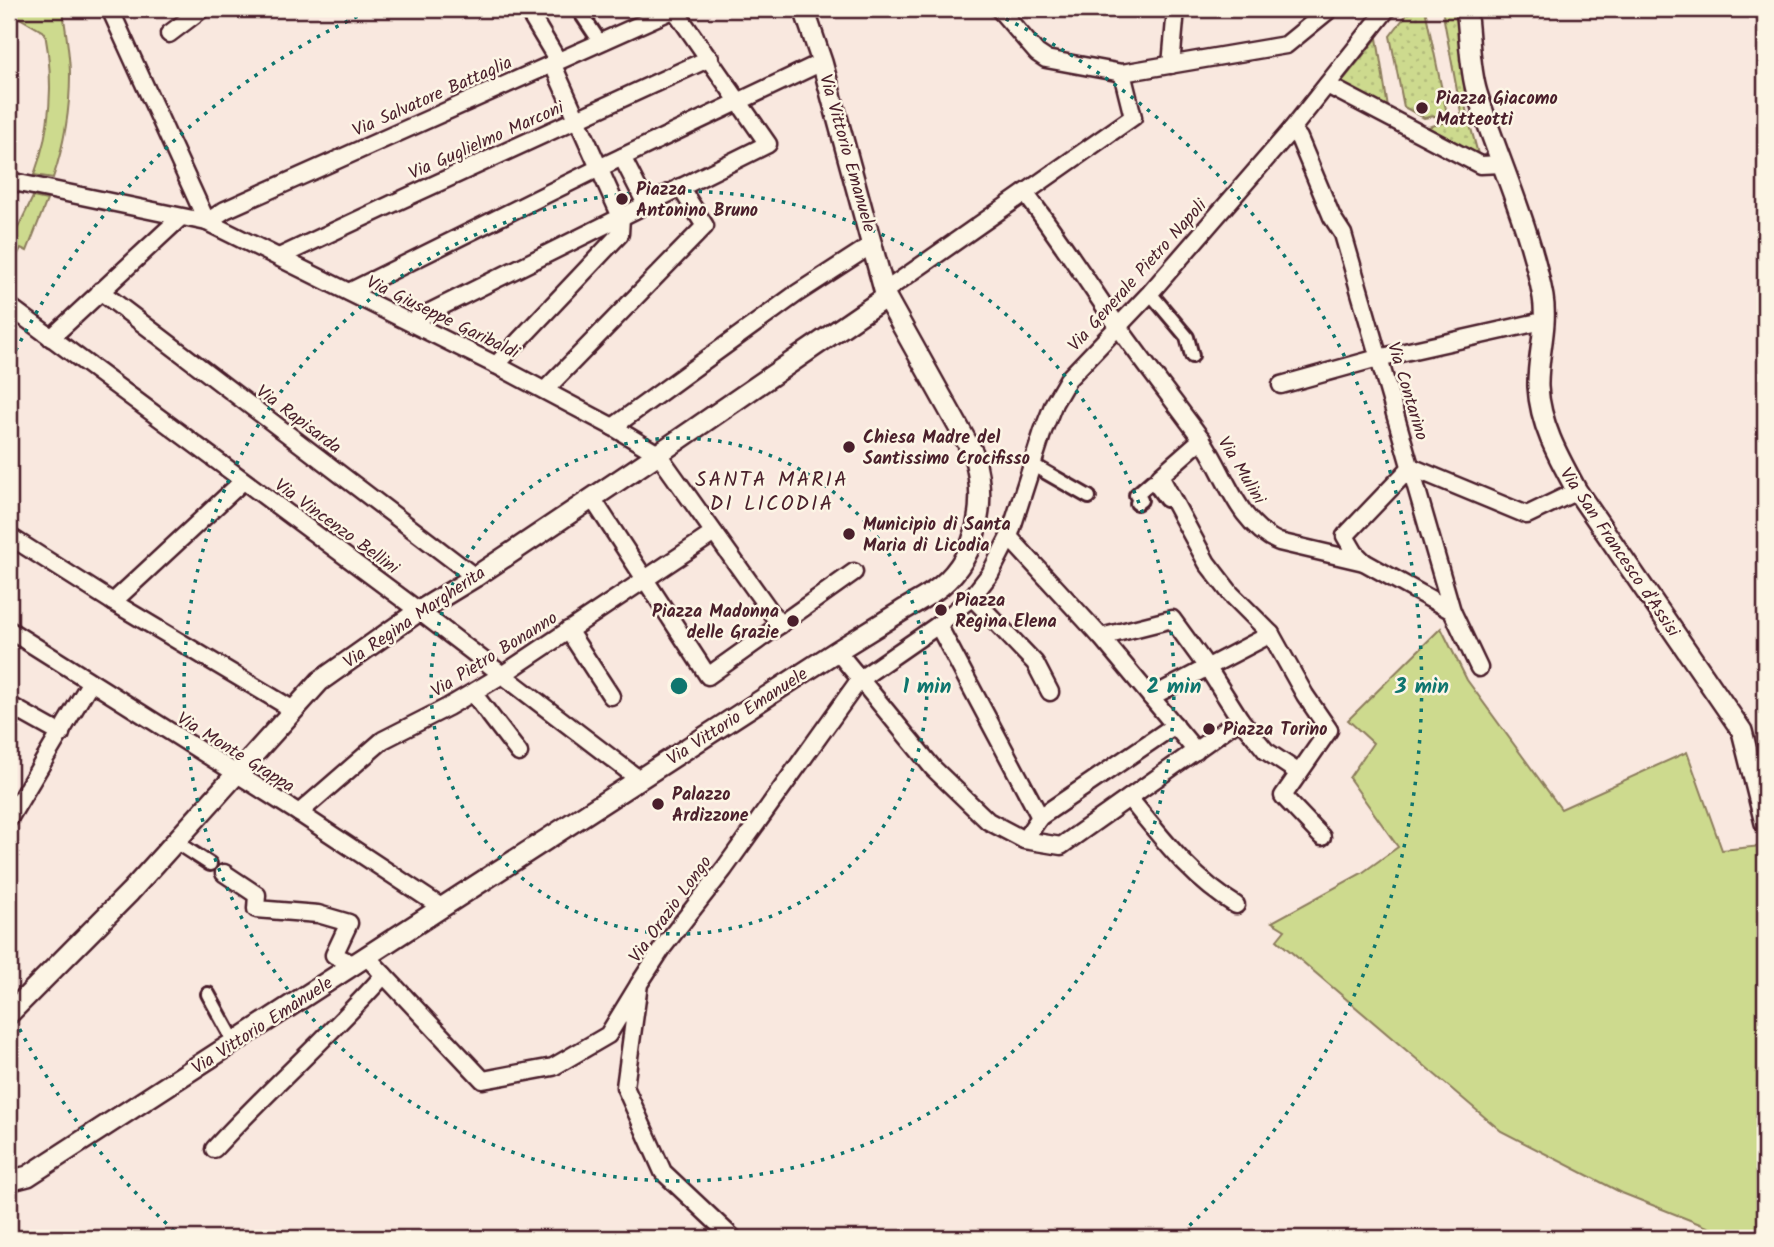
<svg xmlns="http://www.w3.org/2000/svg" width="1774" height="1247" font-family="Kalam,sans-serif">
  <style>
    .grass { fill: #cdda8e; stroke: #8c7c5c; stroke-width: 2 }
    .garden { fill: url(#garden-dots); stroke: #8c7c5c; stroke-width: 2 }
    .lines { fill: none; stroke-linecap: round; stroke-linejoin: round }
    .pedestrian-casing { stroke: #4a1f2b; stroke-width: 18 }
    .minor-casing { stroke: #4a1f2b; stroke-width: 21 }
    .tertiary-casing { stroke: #4a1f2b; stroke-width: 24 }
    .pedestrian { stroke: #fcf5e5; stroke-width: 12 }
    .minor { stroke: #fcf5e5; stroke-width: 16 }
    .tertiary { stroke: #fcf5e5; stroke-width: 19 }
    .ring { fill: none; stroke: #0f766e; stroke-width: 3.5; stroke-dasharray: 3.5 7 }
    .poi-dot { fill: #4a1f2b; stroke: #fcf5e5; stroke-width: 2.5 }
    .labels { text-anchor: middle; stroke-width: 5; stroke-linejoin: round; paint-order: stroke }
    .street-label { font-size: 18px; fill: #4a1f2b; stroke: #fcf5e5 }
    .poi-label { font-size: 18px; font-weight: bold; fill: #4a1f2b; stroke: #fcf5e5; text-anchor: start }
    .quarter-label { font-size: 21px; letter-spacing: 2px; fill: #4a1f2b; stroke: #fcf5e5 }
    .centre { fill: #0f766e; stroke: #fcf5e5; stroke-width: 3.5 }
    .ring-label { font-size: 21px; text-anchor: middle; font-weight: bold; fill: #0f766e; stroke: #fcf5e5; stroke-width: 5; stroke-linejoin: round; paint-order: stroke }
  </style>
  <defs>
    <pattern id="garden-dots" width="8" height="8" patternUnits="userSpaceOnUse" patternTransform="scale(1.75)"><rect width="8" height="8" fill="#cdda8e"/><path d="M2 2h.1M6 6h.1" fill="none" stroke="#b2bb7b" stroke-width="1.8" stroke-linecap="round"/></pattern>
  </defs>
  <rect width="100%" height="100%" fill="#f9e8df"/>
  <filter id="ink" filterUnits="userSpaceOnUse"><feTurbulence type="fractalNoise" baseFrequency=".0143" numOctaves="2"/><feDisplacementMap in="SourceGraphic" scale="14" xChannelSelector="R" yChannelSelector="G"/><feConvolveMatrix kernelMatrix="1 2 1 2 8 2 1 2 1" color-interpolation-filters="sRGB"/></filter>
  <g filter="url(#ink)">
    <!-- grass -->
    <g class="grass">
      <path d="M22,9H63C65,30 70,53 70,75C70,110 64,145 53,178L34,175C51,129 54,81 45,33L13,14Z"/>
      <path d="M33,197L47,200L27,251L21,248L9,271V246Z"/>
      <path d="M1441,628L1467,680L1561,809L1687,752L1722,850L1761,846L1765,858V1238H1735L1622,1193L1501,1131L1277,940L1285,930L1272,922L1362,873L1398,847L1349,778L1373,743L1348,720Z"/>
    </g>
    <!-- garden -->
    <g class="garden">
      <path d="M1425,9L1447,114L1424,118L1404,107L1390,36L1407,14Z"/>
      <path d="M1442,9H1458L1466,110L1478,154L1424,128L1462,118Z"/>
      <path d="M1377,38L1388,108L1340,84Z"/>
    </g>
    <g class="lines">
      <!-- pedestrian casing -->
      <g class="pedestrian-casing">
        <g id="pedestrian">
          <path d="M578,9L600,42"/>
          <path d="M1150,293L1187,337L1192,356"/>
          <path d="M1033,465L1089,497"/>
          <path d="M1137,503L1141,500L1136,495L1152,481L1166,500"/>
          <path d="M176,842L210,864"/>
          <path d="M208,994L235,1043"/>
        </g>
      </g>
      <!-- minor casing -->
      <g class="minor-casing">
        <g id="minor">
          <path d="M110,9L207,222"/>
          <path d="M527,9L558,61"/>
          <path d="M999,9L1037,53L1046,59L1122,73L1274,47L1286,45L1330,9"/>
          <path d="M169,34L202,9"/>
          <path d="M1171,65L1176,9"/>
          <path d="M1327,85L1480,165L1502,164"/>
          <path d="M1291,130L1299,138L1332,217L1343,234L1452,611L1479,668"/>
          <path d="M622,157L646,204"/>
          <path d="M9,181L207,222L496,365L613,427L658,454L780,625"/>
          <path d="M1025,193C1058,236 1087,281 1117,325C1144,363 1173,400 1200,437C1226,473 1236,523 1279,542L1364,562L1452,611"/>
          <path d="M207,222L225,210L675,9"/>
          <path d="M279,257L392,204L710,58"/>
          <path d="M100,291L475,577"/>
          <path d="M885,291L1133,117L1122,73"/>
          <path d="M349,292L599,168L822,62"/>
          <path d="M9,306L419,611L640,780"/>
          <path d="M410,322L768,144L674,9"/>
          <path d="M51,338L180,218"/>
          <path d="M496,365L620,234L621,217L552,63"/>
          <path d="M1281,385L1378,358L1543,321"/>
          <path d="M545,390L705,226L680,187"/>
          <path d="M613,427L796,294L873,244"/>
          <path d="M1202,439L1160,476L1207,563L1231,594L1271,634L1305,695L1329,730L1283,796L1322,837"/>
          <path d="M592,498L708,676L854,572"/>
          <path d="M9,536L113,602L292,709"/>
          <path d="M1009,537L1101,637L1196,751"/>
          <path d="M1364,562L1355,553L1345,536L1411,467L1527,515L1577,491"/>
          <path d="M972,597L1035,663L1050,692"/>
          <path d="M113,602L243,481"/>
          <path d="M938,625L1040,817"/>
          <path d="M9,630L299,813L441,907"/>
          <path d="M568,630L611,696"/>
          <path d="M1101,637L1172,619L1207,667L1240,719L1266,751L1299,773"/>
          <path d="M837,651L933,768L988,821L1024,840L1061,846L1240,719"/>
          <path d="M473,693L519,753"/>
          <path d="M1151,697L1271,634"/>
          <path d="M9,705L61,734"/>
          <path d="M1129,798C1162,838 1191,878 1236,905"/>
          <path d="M299,813L383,740L448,707L502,675L714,533"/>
          <path d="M9,819L90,683"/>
          <path d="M1024,840L1040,817L1175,725"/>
          <path d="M224,873L257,895L256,909L318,914L349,923L334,955L355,965"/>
          <path d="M367,957L483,1080L553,1067L608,1035L638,986"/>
          <path d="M214,1149C269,1089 330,1036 384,975"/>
          <path d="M733,1238L663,1172L625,1087L639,984L663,947L724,869L860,679L938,625L972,597L990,574L1009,537L1043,431L1054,403L1068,379L1150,293L1291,130L1387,9"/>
        </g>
      </g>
      <!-- tertiary casing -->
      <g class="tertiary-casing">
        <g id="tertiary">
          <path d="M1466,9C1470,36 1469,67 1477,93C1499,162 1530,226 1543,297C1548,327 1537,357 1538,387C1540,425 1559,458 1577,491L1742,731L1765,823"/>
          <path d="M9,1014L130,892L320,681L419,611L475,577L658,454L886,297"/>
          <path d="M9,1181L28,1176L837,651C858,638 879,625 900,612C914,603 929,596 941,586C980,553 987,499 973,453L886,297L822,62L804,9"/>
        </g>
      </g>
      <!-- pedestrian -->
      <use href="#pedestrian" class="pedestrian"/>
      <!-- minor -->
      <use href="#minor" class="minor"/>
      <!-- tertiary -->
      <use href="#tertiary" class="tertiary"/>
    </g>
  </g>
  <!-- distance rings -->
  <g class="ring">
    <circle cx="679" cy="686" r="248"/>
    <circle cx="679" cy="686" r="495"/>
    <path d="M182 1238A743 743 0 0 1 11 1012M11 360A743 743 0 0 1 371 10M987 10A743 743 0 0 1 1176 1238"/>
  </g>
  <!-- markers -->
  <g class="poi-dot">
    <circle cx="1422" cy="108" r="7"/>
    <circle cx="622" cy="199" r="7"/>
    <circle cx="849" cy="447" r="7"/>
    <circle cx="849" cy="534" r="7"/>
    <circle cx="941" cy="610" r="7"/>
    <circle cx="793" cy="621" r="7"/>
    <circle cx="1209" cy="729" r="7"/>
    <circle cx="658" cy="804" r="7"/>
  </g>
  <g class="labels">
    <!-- street labels -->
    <g class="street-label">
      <text transform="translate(432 96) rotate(-24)" y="6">Via Salvatore Battaglia</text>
      <text transform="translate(486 140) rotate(-24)" y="6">Via Guglielmo Marconi</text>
      <text transform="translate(848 153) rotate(74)" y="6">Via Vittorio Emanuele</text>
      <text transform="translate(1137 275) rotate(-48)" y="6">Via Generale Pietro Napoli</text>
      <text transform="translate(443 317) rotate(26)" y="6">Via Giuseppe Garibaldi</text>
      <text transform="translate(1408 391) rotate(73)" y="6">Via Contarino</text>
      <text transform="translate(299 419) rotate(37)" y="6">Via Rapisarda</text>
      <text transform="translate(1242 470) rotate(59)" y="6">Via Mulini</text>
      <text transform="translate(337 526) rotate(36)" y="6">Via Vincenzo Bellini</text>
      <text transform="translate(1620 552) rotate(56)" y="6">Via San Francesco d'Assisi</text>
      <text transform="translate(414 617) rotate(-34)" y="6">Via Regina Margherita</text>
      <text transform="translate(494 654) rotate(-32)" y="6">Via Pietro Bonanno</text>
      <text transform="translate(737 716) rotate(-33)" y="6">Via Vittorio Emanuele</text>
      <text transform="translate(236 752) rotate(32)" y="6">Via Monte Grappa</text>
      <text transform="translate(670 909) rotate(-54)" y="6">Via Orazio Longo</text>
      <text transform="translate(262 1025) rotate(-33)" y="6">Via Vittorio Emanuele</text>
    </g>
    <!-- poi labels -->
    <g class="poi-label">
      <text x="1436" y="104">Piazza Giacomo<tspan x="1436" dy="21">Matteotti</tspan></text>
      <text x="636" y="195">Piazza<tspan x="636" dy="21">Antonino Bruno</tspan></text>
      <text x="863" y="443">Chiesa Madre del<tspan x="863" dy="21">Santissimo Crocifisso</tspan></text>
      <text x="863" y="530">Municipio di Santa<tspan x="863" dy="21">Maria di Licodia</tspan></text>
      <text x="955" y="606">Piazza<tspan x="955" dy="21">Regina Elena</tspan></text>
      <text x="779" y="617" text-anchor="end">Piazza Madonna<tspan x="779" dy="21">delle Grazie</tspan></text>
      <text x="1223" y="735">Piazza Torino</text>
      <text x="672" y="800">Palazzo<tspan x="672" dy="21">Ardizzone</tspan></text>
    </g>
    <!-- quarter labels -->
    <g class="quarter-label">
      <text x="772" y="486">SANTA MARIA<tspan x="772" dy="24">DI LICODIA</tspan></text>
    </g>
  </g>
  <circle cx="679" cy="686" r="10" class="centre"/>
  <g class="ring-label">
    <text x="927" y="693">1 min</text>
    <text x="1174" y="693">2 min</text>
    <text x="1422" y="693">3 min</text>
  </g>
  <!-- margin -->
  <rect width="1774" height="1247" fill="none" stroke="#fcf5e5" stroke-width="35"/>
  <rect x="18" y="18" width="1739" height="1212" fill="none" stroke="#4a1f2b" stroke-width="2.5" filter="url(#ink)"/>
</svg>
